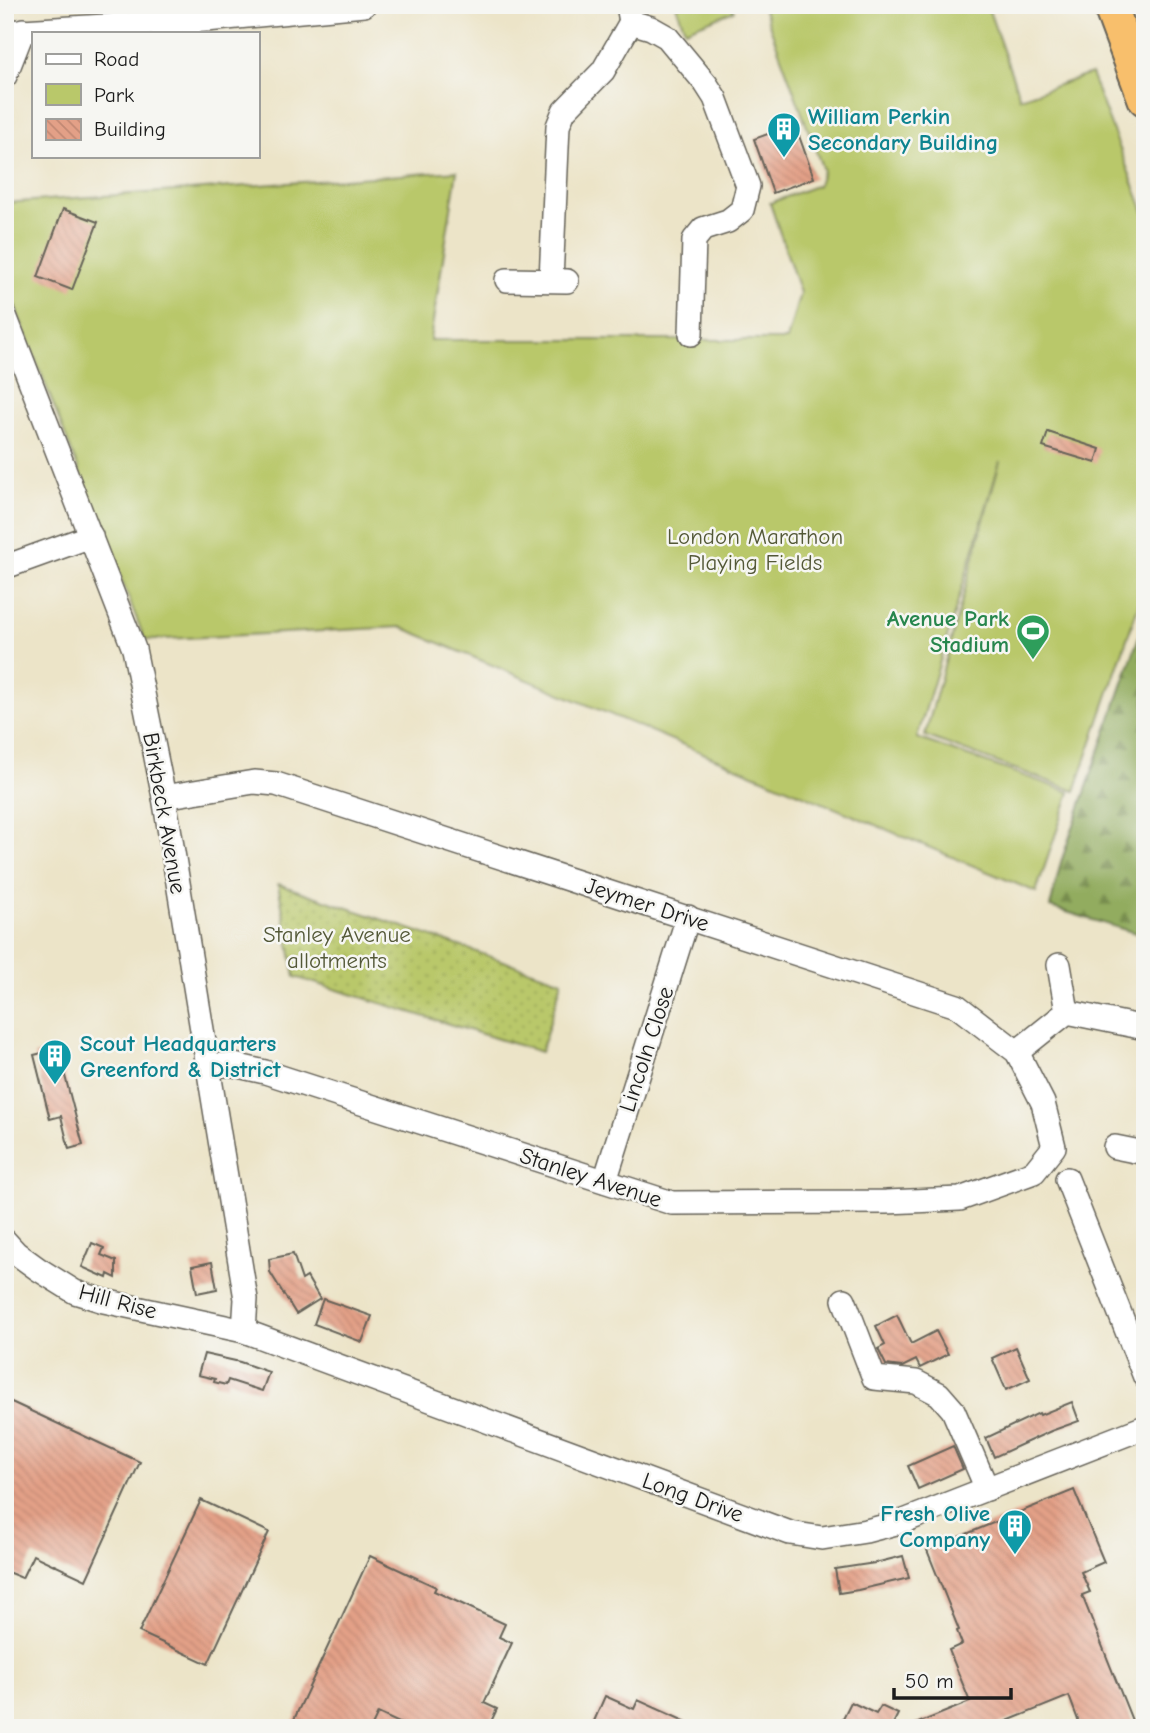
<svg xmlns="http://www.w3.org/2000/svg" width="1150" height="1733" font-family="'Comic Neue',sans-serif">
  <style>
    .green { fill: #b9c86a; stroke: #6a7243; stroke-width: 2 }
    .forest { fill: url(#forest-firs); stroke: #57643d; stroke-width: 2 }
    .garden { fill: url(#garden-dots); stroke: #6a7243; stroke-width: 2 }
    .building { fill: url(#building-back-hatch) }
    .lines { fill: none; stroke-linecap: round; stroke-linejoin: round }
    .minor-casing { stroke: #656258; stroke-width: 26 }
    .highway-casing { stroke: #656258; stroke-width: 37 }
    .minor { stroke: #fff; stroke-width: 23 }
    .highway { stroke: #f8bf6c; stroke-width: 33 }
    .labels { text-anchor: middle; stroke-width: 5; stroke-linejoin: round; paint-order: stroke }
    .culture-label { font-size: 23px; font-weight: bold; fill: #0d838f; stroke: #f6f6f2; text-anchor: start }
    .park-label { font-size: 23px; fill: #535837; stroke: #f6f6f2 }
    .leisure-label { font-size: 23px; font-weight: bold; fill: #27864d; stroke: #f6f6f2; text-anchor: end }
    .street-label { font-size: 23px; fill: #1c1c1c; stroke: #f6f6f2 }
  </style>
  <defs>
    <pattern id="forest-firs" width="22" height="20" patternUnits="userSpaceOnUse" patternTransform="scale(1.75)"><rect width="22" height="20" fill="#92ac5e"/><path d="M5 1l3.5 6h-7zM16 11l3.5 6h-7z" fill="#768b4d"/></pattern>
    <pattern id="garden-dots" width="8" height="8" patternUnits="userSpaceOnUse" patternTransform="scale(1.75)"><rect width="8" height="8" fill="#b9c86a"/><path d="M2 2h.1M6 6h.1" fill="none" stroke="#9eab5b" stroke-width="1.8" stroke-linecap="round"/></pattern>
    <pattern id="building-back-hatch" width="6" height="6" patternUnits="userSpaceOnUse" patternTransform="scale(1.75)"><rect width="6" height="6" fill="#e3a087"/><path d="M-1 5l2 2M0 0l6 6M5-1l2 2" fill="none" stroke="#c28974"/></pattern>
  </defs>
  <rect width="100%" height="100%" fill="#f6f6f2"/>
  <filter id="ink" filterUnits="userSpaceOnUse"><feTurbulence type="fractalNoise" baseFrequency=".0143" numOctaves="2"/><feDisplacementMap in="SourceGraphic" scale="14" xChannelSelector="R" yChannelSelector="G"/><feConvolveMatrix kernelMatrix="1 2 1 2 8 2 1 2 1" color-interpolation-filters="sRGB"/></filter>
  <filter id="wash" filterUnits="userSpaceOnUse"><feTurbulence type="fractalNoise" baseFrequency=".00686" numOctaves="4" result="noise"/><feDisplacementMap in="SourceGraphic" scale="28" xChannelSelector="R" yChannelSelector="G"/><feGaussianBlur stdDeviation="1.57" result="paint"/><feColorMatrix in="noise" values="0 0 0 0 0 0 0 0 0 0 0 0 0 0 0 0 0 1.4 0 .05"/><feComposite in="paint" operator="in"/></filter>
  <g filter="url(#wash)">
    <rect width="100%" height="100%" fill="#ece4c8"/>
    <!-- green -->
    <g class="green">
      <path d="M676,5H731L734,11L685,30Z"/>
      <path d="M762,5H987L1020,98L1091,74L1145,214V586L1075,791L925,736L1000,461L917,738L1070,792L1036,892L401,627L145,640L18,314L5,276V203L457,171L430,340H787L800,293L770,203L818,185L823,170Z"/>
    </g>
    <!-- forest -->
    <path class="forest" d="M1145,619V936L1050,907L1061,862Z"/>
    <!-- garden -->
    <path class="garden" d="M278,884L562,981L541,1052L295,977Z"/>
    <g id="blocks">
      <!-- building -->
      <g class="building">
        <path d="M793,119L814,178L773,193L754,139L779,130L777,125Z"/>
        <path d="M63,209L98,222L72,290L38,277Z"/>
        <path d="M1048,432L1100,449L1096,463L1043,447Z"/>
        <path d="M58,1049L83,1145L69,1149L61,1116L50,1119L34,1055Z"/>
        <path d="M92,1243L104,1248L101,1255L116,1261V1278L108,1274L107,1278L82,1267Z"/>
        <path d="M293,1254L302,1280L307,1277L320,1299L296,1314L270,1272L269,1259Z"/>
        <path d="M212,1262L217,1289L197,1293L192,1266Z"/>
        <path d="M323,1299L372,1316L362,1342L314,1324Z"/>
        <path d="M897,1315L911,1344L936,1331L948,1354L920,1368L916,1360L902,1367L886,1365L878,1349L885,1345L876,1326Z"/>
        <path d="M1016,1347L1030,1379L1006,1390L992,1358Z"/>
        <path d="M204,1354L240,1362L269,1372L262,1391L228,1380L226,1385L214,1382L215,1379L198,1375Z"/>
        <path d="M5,1399L140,1462L86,1580L33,1555L22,1578L5,1571Z"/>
        <path d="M1072,1402L1079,1421L1051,1431L994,1457L986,1438L1039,1413L1040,1415Z"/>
        <path d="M953,1446L963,1469L918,1489L908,1466Z"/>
        <path d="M1074,1490L1104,1562L1081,1572L1090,1592L1082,1595L1135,1728H1081L1069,1696L990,1728H906L970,1702L949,1650L962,1644L957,1631L959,1630L927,1550Z"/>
        <path d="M201,1500L269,1532L208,1664L139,1632Z"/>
        <path d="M370,1556L436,1587L434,1591L505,1624L499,1637L512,1643L484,1703L497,1709L488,1728H410L378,1713L371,1728H290Z"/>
        <path d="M903,1556L909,1578L858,1590L839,1593L835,1569L875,1563Z"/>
        <path d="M605,1696L634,1709L638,1700L700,1728H591Z"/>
        <path d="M851,1702L876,1714L881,1706L898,1714L891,1728H838Z"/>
      </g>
    </g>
  </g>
  <g filter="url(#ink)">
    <use href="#blocks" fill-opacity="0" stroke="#656258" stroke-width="2"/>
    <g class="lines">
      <!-- minor casing -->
      <g class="minor-casing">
        <g id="minor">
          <path d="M628,5L631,22L651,28L667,37L706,84L715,98L748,186L742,210L728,221L703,229L694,240L691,334"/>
          <path d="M5,32L206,20L364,5"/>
          <path d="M5,76L23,30"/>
          <path d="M507,280L567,281"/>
          <path d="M551,280L558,126L564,111L603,71L631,22"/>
          <path d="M5,316L134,649L164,797L246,1299L244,1331"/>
          <path d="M5,567L91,536"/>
          <path d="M164,797L254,782L276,784L957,1006L1017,1052L1043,1103L1054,1147L1034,1172L960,1199L886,1202L672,1203L265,1072L234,1065H208"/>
          <path d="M1059,965L1067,1012"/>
          <path d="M1017,1052L1067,1012L1145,1028"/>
          <path d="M1115,1147L1145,1153"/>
          <path d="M1067,1179L1145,1377"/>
          <path d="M605,1181L688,917"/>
          <path d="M5,1241L16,1253L38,1269L75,1292L104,1301L244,1331L790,1533L822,1538L866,1531L904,1521L1145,1427"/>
          <path d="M844,1300L874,1378L916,1382L939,1394L953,1410L987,1489"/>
        </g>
      </g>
      <!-- highway casing -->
      <g class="highway-casing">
        <path id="highway" d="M1110,5L1145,99"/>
      </g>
      <!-- minor -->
      <use href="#minor" class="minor"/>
      <!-- highway -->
      <use href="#highway" class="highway"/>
    </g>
  </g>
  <!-- icons -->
  <defs>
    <g id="building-pin" transform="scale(1.75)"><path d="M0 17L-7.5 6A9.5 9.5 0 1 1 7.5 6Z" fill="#0f9aa8" stroke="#f6f6f2"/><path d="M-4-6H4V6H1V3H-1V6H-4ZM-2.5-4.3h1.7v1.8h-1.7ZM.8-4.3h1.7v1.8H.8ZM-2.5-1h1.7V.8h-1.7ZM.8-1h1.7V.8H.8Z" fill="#fff"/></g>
    <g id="stadium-pin" transform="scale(1.75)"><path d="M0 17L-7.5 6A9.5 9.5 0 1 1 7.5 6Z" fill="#2e9e5b" stroke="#f6f6f2"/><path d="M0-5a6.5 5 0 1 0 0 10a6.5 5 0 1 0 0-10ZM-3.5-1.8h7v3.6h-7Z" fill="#fff"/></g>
  </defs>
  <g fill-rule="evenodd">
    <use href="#building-pin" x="784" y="129"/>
    <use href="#stadium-pin" x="1033" y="631"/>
    <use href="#building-pin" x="55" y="1056"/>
    <use href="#building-pin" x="1015" y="1526"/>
  </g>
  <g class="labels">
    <!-- culture labels -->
    <g class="culture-label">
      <text x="808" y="124">William Perkin<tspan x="808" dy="26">Secondary Building</tspan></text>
      <text x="80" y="1051">Scout Headquarters<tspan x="80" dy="26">Greenford &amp; District</tspan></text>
      <text x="990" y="1521" text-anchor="end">Fresh Olive<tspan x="990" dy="26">Company</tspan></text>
    </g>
    <!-- park labels -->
    <g class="park-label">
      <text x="755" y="544">London Marathon<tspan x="755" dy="26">Playing Fields</tspan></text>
      <text x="337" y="942">Stanley Avenue<tspan x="337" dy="26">allotments</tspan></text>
    </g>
    <!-- leisure labels -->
    <g class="leisure-label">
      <text x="1009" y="626">Avenue Park<tspan x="1009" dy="26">Stadium</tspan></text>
    </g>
    <!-- street labels -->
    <g class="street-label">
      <text transform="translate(165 813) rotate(80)" y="8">Birkbeck Avenue</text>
      <text transform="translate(647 904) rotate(18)" y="8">Jeymer Drive</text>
      <text transform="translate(646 1049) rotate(-72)" y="8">Lincoln Close</text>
      <text transform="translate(591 1177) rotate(18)" y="8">Stanley Avenue</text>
      <text transform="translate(118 1301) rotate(15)" y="8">Hill Rise</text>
      <text transform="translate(693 1497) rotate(20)" y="8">Long Drive</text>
    </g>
  </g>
  <!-- margin -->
  <rect width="1150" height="1733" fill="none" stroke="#f6f6f2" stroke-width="28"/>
  <!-- legend -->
  <rect x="32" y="32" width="228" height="126" fill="#f6f6f2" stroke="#9f9f9c" stroke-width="2"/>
  <rect x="46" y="54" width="35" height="10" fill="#ffffff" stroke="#9f9f9c" stroke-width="2"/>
  <text x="94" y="66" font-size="21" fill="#1c1c1c">Road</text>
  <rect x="46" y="84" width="35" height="21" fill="#b9c86a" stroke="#9f9f9c" stroke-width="2"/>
  <text x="94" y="102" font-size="21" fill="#1c1c1c">Park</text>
  <rect x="46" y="119" width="35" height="21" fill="url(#building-back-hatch)" stroke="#9f9f9c" stroke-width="2"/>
  <text x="94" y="136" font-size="21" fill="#1c1c1c">Building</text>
  <!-- scale -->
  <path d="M894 1688v10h117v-10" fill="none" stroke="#1c1c1c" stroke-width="3.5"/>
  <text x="905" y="1688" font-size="21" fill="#1c1c1c" stroke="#f6f6f2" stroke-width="5" paint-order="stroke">50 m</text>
</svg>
